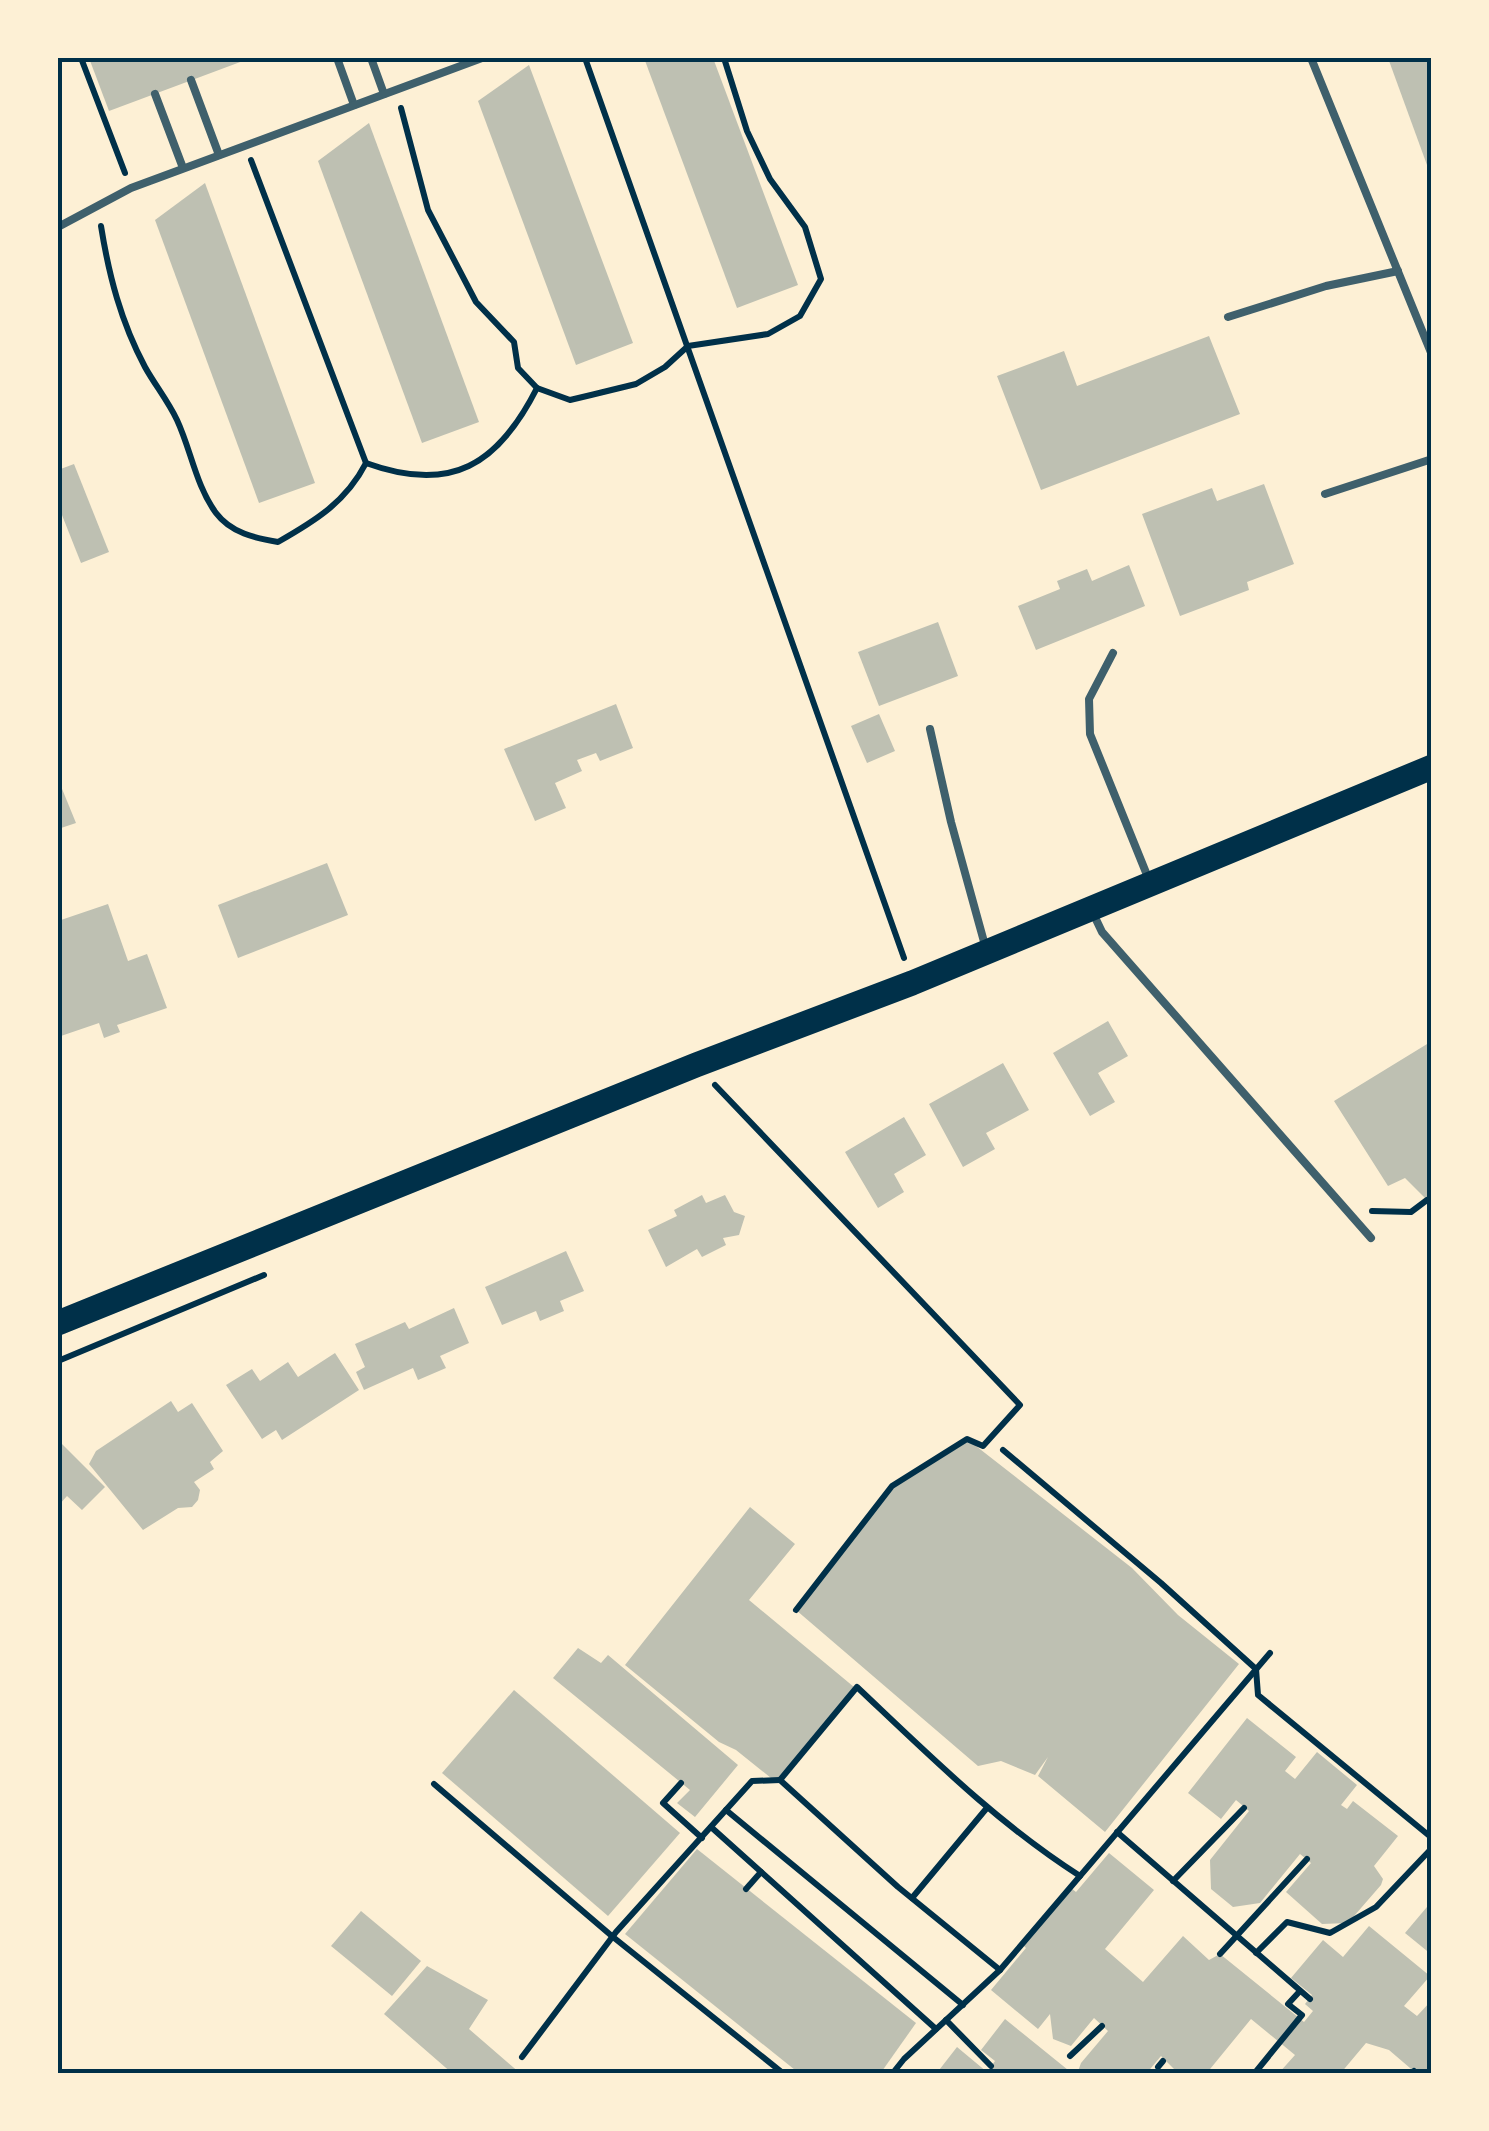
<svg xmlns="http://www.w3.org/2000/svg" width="1489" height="2131" font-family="Roboto,sans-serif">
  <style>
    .building { fill: #bec0b2 }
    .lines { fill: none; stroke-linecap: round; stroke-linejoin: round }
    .path { stroke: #003049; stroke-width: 6 }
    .service { stroke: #3f606c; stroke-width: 8 }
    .primary { stroke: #003049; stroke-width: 25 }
    .neatline { fill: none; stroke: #003049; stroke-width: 4 }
  </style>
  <rect width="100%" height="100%" fill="#fdf0d5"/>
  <!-- building -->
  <g class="building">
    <path d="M89,58H251L109,111Z"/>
    <path d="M644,58H713L798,285L737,308Z"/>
    <path d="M1388,58H1432V176H1431Z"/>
    <path d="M529,65L633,343L576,365L478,101Z"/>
    <path d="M369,123L479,422L422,443L318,161Z"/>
    <path d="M205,183L315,483L259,503L155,220Z"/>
    <path d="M1209,336L1240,414L1041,490L997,376L1064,351L1077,386Z"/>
    <path d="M74,464L109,552L81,563L58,505V470Z"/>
    <path d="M1264,484L1294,564L1247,582L1249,590L1180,616L1142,514L1212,488L1217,501Z"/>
    <path d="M1129,565L1145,606L1036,650L1018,606L1060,589L1057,581L1087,569L1092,581Z"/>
    <path d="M938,622L958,676L879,706L858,652Z"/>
    <path d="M616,704L633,748L600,761L596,753L577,760L582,771L555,783L566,808L535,821L504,749Z"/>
    <path d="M879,714L895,751L867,763L851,726Z"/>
    <path d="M58,779L76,823L58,829Z"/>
    <path d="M327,863L348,915L238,958L218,905Z"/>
    <path d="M108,904L128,961L147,954L167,1008L117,1025L120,1032L104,1038L99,1023L58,1037V921Z"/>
    <path d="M1108,1021L1128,1056L1098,1073L1115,1102L1090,1116L1053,1053Z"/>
    <path d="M1432,1041V1205L1405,1178L1388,1186L1334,1101Z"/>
    <path d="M1003,1063L1029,1110L986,1133L995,1149L963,1167L929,1104Z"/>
    <path d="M904,1117L926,1155L894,1174L904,1192L878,1208L845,1152Z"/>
    <path d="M702,1195L706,1203L725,1195L734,1212L745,1216L739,1235L723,1238L726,1245L702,1257L697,1249L666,1267L648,1230L677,1216L674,1210Z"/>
    <path d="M566,1251L584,1291L560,1301L564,1311L540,1321L536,1311L502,1325L485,1287Z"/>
    <path d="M454,1308L469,1343L440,1356L446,1368L418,1380L413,1368L364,1390L356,1372L365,1367L355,1344L405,1322L409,1329Z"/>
    <path d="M335,1353L359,1390L282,1440L276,1430L262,1439L226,1385L252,1369L260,1381L288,1362L298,1377Z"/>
    <path d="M171,1401L178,1412L192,1403L223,1451L210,1462L214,1469L194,1482L200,1490L198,1500L192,1507L178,1508L143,1530L89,1464L96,1451Z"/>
    <path d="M967,1439L1132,1568L1178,1615L1239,1664L1105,1832L1038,1776L1048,1757L1035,1775L1001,1761L978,1766L796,1610L892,1486Z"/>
    <path d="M61,1443L105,1487L82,1510L67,1496L58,1506V1446Z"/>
    <path d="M750,1507L795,1544L749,1600L854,1687L776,1782L736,1750L719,1742L625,1665Z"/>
    <path d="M578,1648L601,1663L608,1655L738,1765L695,1817L677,1803L690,1790L553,1678Z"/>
    <path d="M514,1690L680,1833L608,1916L442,1773Z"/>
    <path d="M1247,1718L1296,1757L1285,1771L1295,1779L1317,1752L1357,1785L1341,1805L1347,1809L1353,1801L1398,1836L1374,1866L1383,1879L1381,1885L1348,1923L1322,1924L1286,1892L1311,1863L1300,1854L1260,1903L1233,1907L1211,1889L1210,1860L1249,1811L1236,1800L1221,1819L1188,1793Z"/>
    <path d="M697,1849L916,2023L880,2074H800L625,1934Z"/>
    <path d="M1109,1853L1154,1890L1105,1949L1143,1982L1183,1936L1209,1960L1220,1954L1304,2022L1313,2011L1305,2004L1312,1995L1291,1978L1323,1940L1343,1957L1369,1926L1430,1976L1404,2006L1417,2016L1432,2000V2074H1417L1389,2050L1366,2043L1340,2074H1278L1295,2055L1251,2019L1206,2074H1179L1161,2056L1146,2074H1077L1081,2063L1108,2031L1094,2018L1071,2046L1053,2039L1050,2014L1038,2029L991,1990L1026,1948L1023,1945L1071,1888L1076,1892Z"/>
    <path d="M1432,1901V1955L1405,1933Z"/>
    <path d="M361,1911L421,1961L392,1996L331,1946Z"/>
    <path d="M427,1966L488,2000L469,2029L521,2074H453L384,2014Z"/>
    <path d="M1005,2019L1073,2074H936L957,2047L987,2072L995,2061L981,2050Z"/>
  </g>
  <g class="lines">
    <!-- path -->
    <g class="path">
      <path d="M81,58L125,173"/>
      <path d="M585,58L904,958"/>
      <path d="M401,108L428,210L476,302L514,342L518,368L537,388"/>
      <path d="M251,160L366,463"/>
      <path d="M101,226C109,276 121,322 145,367C155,385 168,401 177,420C191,450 196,486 216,513C231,533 255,538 278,542C315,521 346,502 366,463C451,494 498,465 537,388L570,400L591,395L636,384L665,367L688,346L768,334L800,316L821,279L805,227L770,179L747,131L724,58"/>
      <path d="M715,1085L1020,1405L983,1446L967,1439L892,1486L796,1610"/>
      <path d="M1372,1211L1411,1212L1427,1200"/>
      <path d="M58,1361L264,1275"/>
      <path d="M1003,1450L1161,1583L1256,1669L1258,1695L1432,1838"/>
      <path d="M681,1783L663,1803L702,1838"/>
      <path d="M434,1784L613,1937L784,2074"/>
      <path d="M726,1810L963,2005"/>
      <path d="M711,1827L936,2029"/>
      <path d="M1117,1832L1310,1999"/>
      <path d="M1173,1881L1244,1808"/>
      <path d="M746,1889L761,1872"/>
      <path d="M912,1898L986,1809"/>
      <path d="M1256,1953L1287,1922L1330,1933L1376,1907L1432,1848"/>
      <path d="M1220,1954L1307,1859"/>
      <path d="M1000,1970L898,1887L780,1780L857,1687C929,1755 997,1823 1080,1876"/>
      <path d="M946,2020L991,2066"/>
      <path d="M1070,2056L1102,2026"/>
      <path d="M522,2057L616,1932L752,1781L780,1780"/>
      <path d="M1158,2067L1163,2061"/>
      <path d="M892,2074L904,2059L1000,1970L1270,1653"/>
      <path d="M1254,2074L1302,2015L1288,2004L1300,1991"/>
      <path d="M1411,2074L1414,2071"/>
    </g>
    <!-- service -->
    <g class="service">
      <path d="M337,58L354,105"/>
      <path d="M371,58L384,94"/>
      <path d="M1311,58L1432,355"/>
      <path d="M191,80L219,155"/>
      <path d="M155,94L183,168"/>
      <path d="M58,227L131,188L482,58"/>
      <path d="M1228,317L1326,286L1398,271"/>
      <path d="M1325,494L1432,459"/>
      <path d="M1113,653L1089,699L1090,734L1149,880"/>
      <path d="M930,729L951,822L986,949"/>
      <path d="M1092,911L1102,932L1371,1238"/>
    </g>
    <!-- primary -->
    <path class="primary" d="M58,1323L696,1065L912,983L1432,767"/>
  </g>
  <!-- border -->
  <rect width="1489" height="2131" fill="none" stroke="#fdf0d5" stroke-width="120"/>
  <rect x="60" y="60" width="1369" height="2011" class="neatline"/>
</svg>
